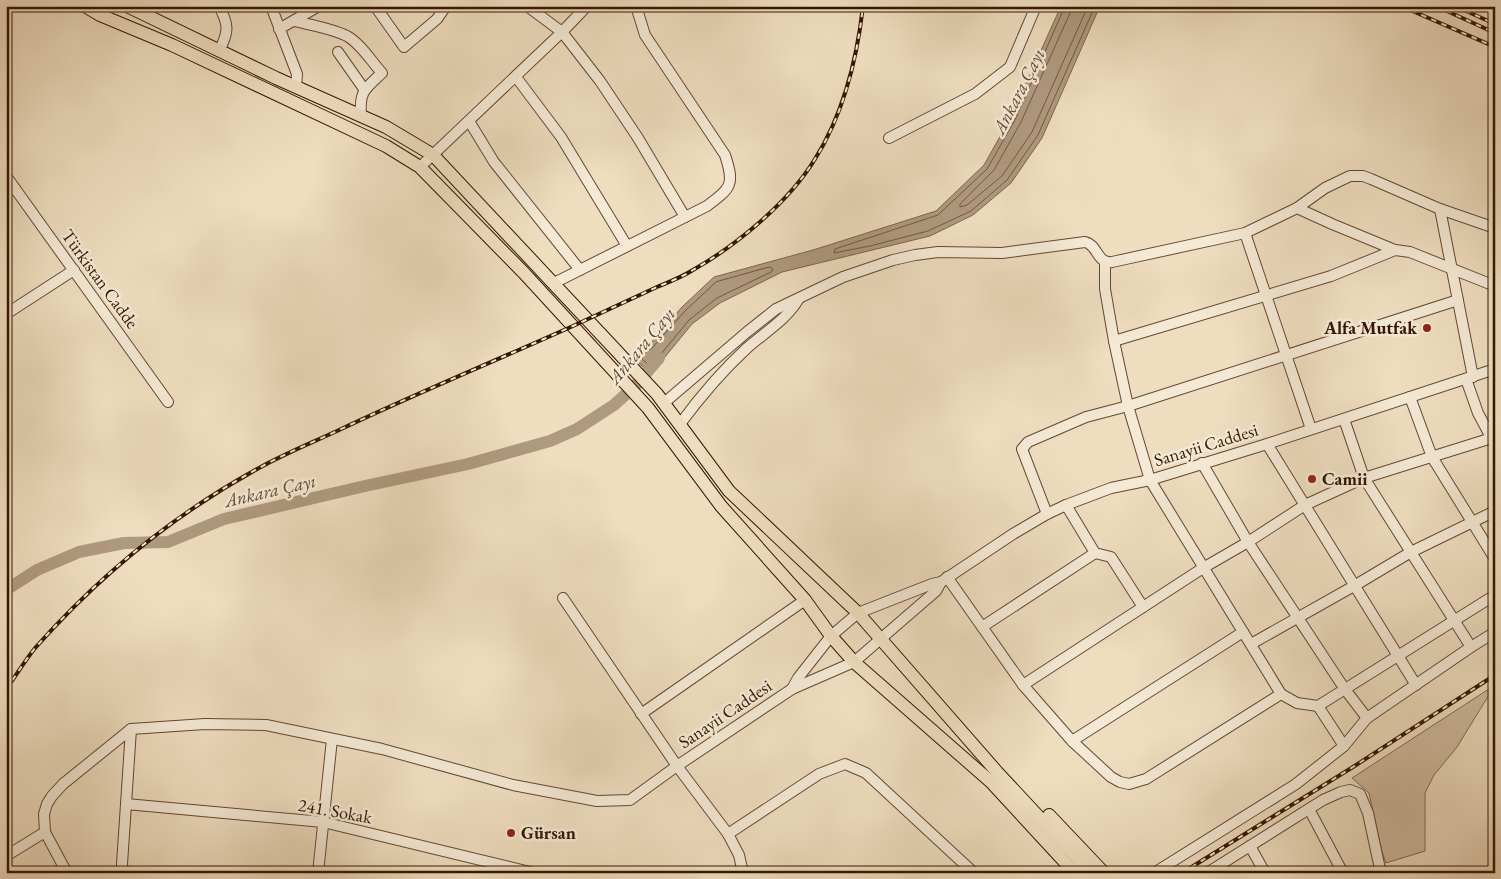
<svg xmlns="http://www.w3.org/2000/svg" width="1501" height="879" font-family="'EB Garamond',serif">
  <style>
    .green { fill: #cfbb9f; stroke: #826851 }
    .water { fill: #af997f; stroke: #7e654d }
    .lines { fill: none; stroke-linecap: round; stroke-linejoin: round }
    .shore { stroke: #725841; stroke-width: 1 }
    .river { stroke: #af997f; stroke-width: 12 }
    .minor-casing { stroke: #634832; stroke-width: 12 }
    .major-casing { stroke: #351603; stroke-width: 14 }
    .minor { stroke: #f4e9d5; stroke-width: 10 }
    .major { stroke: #eeddbf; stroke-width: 12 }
    .rail-casing { stroke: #351603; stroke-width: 4 }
    .rail { stroke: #f4e9d5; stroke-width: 2; stroke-dasharray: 5.5; stroke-linecap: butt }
    .poi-dot { fill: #8f2418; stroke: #f4e9d5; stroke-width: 2 }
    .labels { text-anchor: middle; stroke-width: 5; stroke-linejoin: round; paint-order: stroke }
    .street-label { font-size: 18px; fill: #351603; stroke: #f4e9d5 }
    .poi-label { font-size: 18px; font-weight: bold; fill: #351603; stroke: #f4e9d5; text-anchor: start }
    .water-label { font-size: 19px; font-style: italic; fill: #664a35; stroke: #f4e9d5 }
  </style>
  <rect width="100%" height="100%" fill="#eeddbf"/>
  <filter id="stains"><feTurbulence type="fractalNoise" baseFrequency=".004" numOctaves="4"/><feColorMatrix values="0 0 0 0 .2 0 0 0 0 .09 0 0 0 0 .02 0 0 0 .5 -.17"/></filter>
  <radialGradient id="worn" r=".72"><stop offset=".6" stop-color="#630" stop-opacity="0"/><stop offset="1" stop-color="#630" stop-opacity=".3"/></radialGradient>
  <!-- green -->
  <path class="green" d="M1495,685L1457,747L1434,775L1425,793V851L1386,863L1382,852L1369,793L1352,778Z"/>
  <!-- water -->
  <path class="water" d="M1061,6H1100L1042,138L1011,183L973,215L930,236L782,272L720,303L692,324L651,374L632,357L650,344L682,307L714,277L813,250L936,211L984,165L1011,117Z"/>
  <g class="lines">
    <!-- shore -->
    <g class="shore">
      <path d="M1065,6L1015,120L987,169L938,215L835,249L834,253L870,246L928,231L971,211L1007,180L1038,135L1095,6"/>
      <path d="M1071,6L1070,13L1021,122L994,170L960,204V207L967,205L1002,176L1032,132L1088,6"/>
      <path d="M770,267L773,269L771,272L717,298L689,320L652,365H649L642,359V356L653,347L685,311L716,282Z"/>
    </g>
    <!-- river -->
    <path class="river" d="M6,590L37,570L79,552L124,543L168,542L224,519L365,486L468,464L550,441L577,429L614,405L635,386L659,358"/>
    <!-- minor casing -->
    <g class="minor-casing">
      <g id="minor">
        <path d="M271,6L297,74L296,87"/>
        <path d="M375,6L404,47L437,19L446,6"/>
        <path d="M527,6L562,32L600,81L638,138L685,217"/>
        <path d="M294,21C311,25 331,28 347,36C361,44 371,61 382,73C365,89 359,91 361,116"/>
        <path d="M279,29L319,6"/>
        <path d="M219,51C229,32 229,25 219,6"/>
        <path d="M338,52L364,89"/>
        <path d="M516,77L561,137L627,246"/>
        <path d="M469,121L494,162L580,270"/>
        <path d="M889,138L975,94L1010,67L1036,6"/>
        <path d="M420,167L562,32L587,6"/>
        <path d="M6,176L168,402"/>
        <path d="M1297,208L1332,224L1395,250L1410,252L1495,286"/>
        <path d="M1440,209L1473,377"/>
        <path d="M1245,233L1311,429"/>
        <path d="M1105,262V289L1114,341L1128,406L1150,480L1281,694L1297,703L1318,706L1495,595"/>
        <path d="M554,283L707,206C731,188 735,185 725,155L645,35L636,6"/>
        <path d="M6,314L74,270"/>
        <path d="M1114,341L1331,276L1395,250"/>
        <path d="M1466,379L1478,413L1495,445"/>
        <path d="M1410,397L1432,457L1495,559"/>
        <path d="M664,403L747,332L776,309L843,277L893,260L915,255L938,252L1002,253L1085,242C1098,245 1097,264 1112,262L1245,233L1297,208L1325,188L1350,176H1363L1371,179L1440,209L1495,228"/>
        <path d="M1344,419L1364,478L1471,647"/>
        <path d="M680,424C700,397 722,371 747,348C764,333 786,320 798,300"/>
        <path d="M1267,444L1416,685"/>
        <path d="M1202,463L1248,542L1344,688L1367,718"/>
        <path d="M1047,514L1022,449L1028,442L1086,417L1128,406L1458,300"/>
        <path d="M1095,553L1111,557L1143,607"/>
        <path d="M947,577L1023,685L1072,741L1111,777L1120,782L1129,784L1146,779L1281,694"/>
        <path d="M563,598L677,766L728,834L739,855L743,873"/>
        <path d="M982,627L1095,553L1066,505"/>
        <path d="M1251,644L1354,586L1411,552L1495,511"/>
        <path d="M1023,685L1203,568L1248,542L1305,505L1364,478L1495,437"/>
        <path d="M792,689L798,678L831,636L858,613L932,584L941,582L1013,534L1047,514L1066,505L1111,488L1150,480L1267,444L1495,369"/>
        <path d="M1318,706L1344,746"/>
        <path d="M641,714L805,600"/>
        <path d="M1072,741L1243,632"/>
        <path d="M126,804L323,822L534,873"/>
        <path d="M1309,809L1343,873"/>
        <path d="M728,834L819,774L845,764L866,773L974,873"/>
        <path d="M1250,846L1265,873"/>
        <path d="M6,856L45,832"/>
        <path d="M67,873L45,832L44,814L47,804L52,796L63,784L131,729L205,724L266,725L382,749L513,785L597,801L630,800L677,766L792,689L854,662L936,591L941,582"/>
        <path d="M123,873L122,864L131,729"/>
        <path d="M318,873L332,739"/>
        <path d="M1154,873L1296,784L1344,746L1367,718L1471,647L1495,632"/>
        <path d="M1207,873L1323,800L1341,792L1350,790L1360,794L1368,813L1380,869L1384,873"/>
      </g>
    </g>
    <!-- major casing -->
    <g class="major-casing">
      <g id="major">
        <path d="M85,6L100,15L172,45L386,146L420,167L524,273L648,408L721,506L805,600L831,636L854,662L991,782L1075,873"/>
        <path d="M127,6L276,78L386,127L433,155L657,394L729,491L858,613L997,772L1091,873"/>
        <path d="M1049,815L1104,873"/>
      </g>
    </g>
    <!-- minor -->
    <use href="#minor" class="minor"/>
    <!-- major -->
    <use href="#major" class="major"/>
    <!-- rail casing -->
    <g class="rail-casing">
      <g id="rail">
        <path d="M1401,6L1495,47"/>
        <path d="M1436,6L1495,33"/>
        <path d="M1455,6L1495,24"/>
        <path d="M6,689C16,676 25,660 36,647C101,574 173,515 259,468C284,454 311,443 337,431C415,394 495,361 573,326C601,313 629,300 657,287C669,282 682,277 693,270C737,245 789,202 815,159C844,113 857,59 863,6"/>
        <path d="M1182,873L1353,767L1495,675"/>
      </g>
    </g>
    <!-- rail -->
    <use href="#rail" class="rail"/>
  </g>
  <!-- markers -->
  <g class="poi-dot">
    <circle cx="1427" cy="328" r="5"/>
    <circle cx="1312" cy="479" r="5"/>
    <circle cx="511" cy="833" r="5"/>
  </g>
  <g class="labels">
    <!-- street labels -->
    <g class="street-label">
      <text transform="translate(100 279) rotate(54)" y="6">Türkistan Cadde</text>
      <text transform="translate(1206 445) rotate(-17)" y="6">Sanayii Caddesi</text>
      <text transform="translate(725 714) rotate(-34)" y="6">Sanayii Caddesi</text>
      <text transform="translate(335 811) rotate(10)" y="6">241. Sokak</text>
    </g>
    <!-- poi labels -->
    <g class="poi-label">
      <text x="1417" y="334" text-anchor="end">Alfa Mutfak</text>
      <text x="1322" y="485">Camii</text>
      <text x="521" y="839">Gürsan</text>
    </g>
    <!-- water labels -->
    <g class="water-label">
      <text transform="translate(1018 91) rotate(-63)" y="7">Ankara Çayı</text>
      <text transform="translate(641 345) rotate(-50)" y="7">Ankara Çayı</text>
      <text transform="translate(270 490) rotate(-13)" y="7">Ankara Çayı</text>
    </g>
  </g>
  <!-- margin -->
  <rect width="1501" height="879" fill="none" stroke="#eeddbf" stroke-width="25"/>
  <rect x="8" y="8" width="1486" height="864" fill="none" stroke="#351603" stroke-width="2.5"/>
  <rect x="12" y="12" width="1476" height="854" fill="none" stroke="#351603"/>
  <rect width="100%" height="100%" filter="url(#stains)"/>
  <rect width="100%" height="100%" fill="url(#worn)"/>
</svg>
